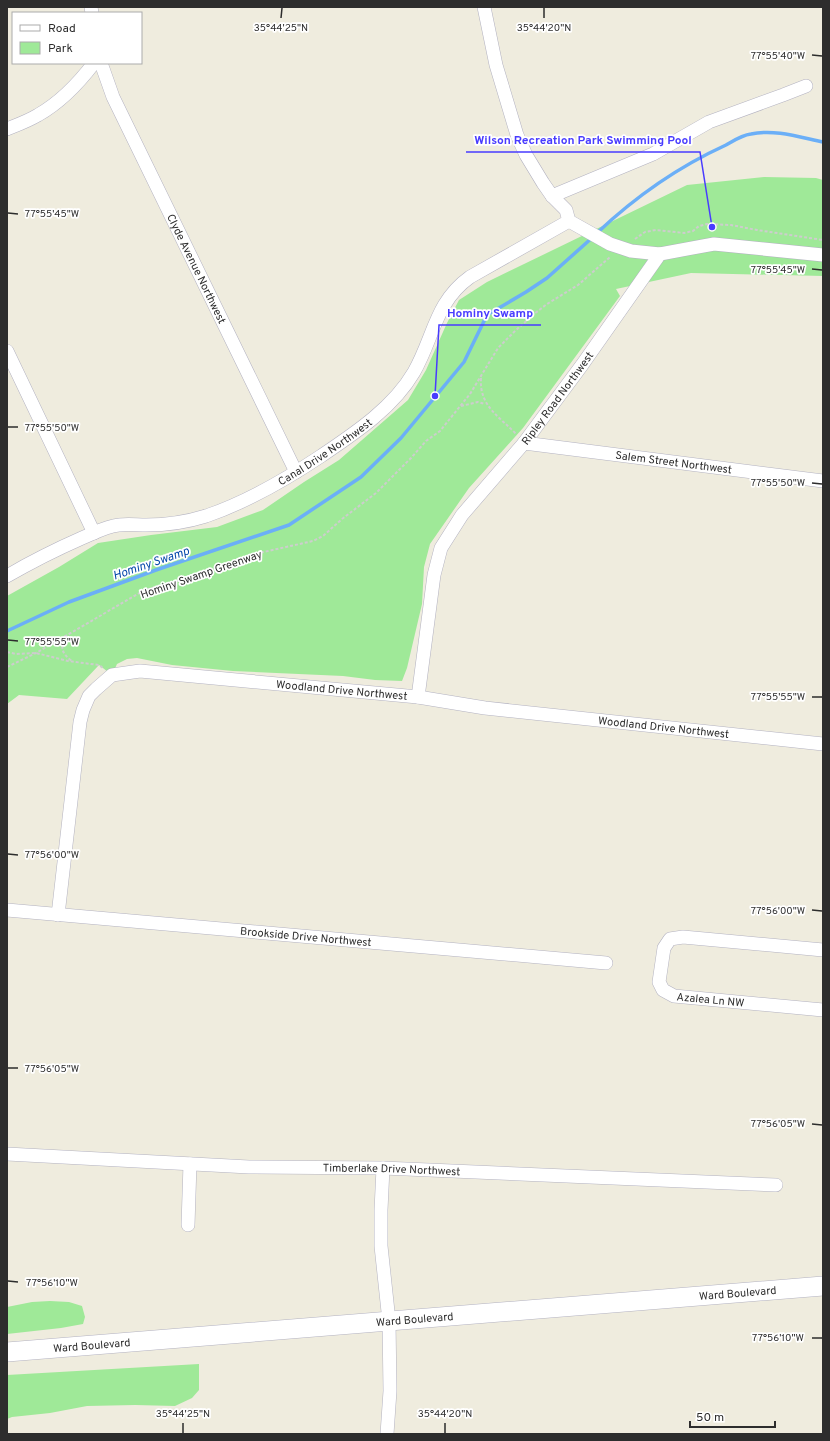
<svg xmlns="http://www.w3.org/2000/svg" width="830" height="1441" font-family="Overpass,sans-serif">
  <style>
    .green { fill: #9fe998 }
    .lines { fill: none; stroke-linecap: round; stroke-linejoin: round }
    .stream { stroke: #6baff7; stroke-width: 3.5 }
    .street-casing { stroke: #b3b2c1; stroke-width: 14 }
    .secondary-casing { stroke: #b3b2c1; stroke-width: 20 }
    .path { stroke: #cdcdcd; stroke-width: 2; stroke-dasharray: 3 2; stroke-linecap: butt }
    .street { stroke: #fff; stroke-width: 13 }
    .secondary { stroke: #fff; stroke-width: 19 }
    .ticks { fill: none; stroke: #2d2d2d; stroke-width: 1.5 }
    .labels { text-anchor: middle; stroke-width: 3.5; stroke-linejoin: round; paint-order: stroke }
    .street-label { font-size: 11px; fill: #2d2d2d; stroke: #fff }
    .water-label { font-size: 12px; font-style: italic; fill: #0447a9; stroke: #fff }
    .ticks-label { font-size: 10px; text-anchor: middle; fill: #2d2d2d; stroke: #fff; stroke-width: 3.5; stroke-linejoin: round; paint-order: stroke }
    .leader { fill: none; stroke: #483bff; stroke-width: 1.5 }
    .callout-dot { fill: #483bff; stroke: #fff; stroke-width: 1.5 }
    .callout-label { font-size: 12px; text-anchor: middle; font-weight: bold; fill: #483bff; stroke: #fff; stroke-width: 3.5; stroke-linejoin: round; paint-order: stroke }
  </style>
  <rect width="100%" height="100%" fill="#efecde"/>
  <!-- green -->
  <g class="green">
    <path d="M764,177L816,178L823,180V276L691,273L616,289L620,296L523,428L469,488L430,544L424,567L422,604L407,668L402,681L375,680L343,676L233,671L172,665L137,658L127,659L117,664L112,675L99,665L67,699L19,695L7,704V596L59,567L98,543L151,535L217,527L263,510L304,482L339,460L408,400L426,370L447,323L459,300L487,282L687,185Z"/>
    <path d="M50,1301L69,1302L82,1306L85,1317L83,1324L61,1328L7,1334V1307L32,1302Z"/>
    <path d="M199,1364V1390L192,1398L175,1406L135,1405L87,1406L50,1413L12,1417L7,1419V1375Z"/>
  </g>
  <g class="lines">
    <!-- stream -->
    <g class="stream">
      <path d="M597,233C634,198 680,166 726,145C733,141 742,135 751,134C775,129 799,137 823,142"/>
      <path d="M7,631L69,602L156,570L289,525L361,477L401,438L464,362L487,315L526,292L547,278L593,237"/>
    </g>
    <!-- street casing -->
    <g class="street-casing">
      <g id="street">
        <path d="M91,7L92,13"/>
        <path d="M484,7L496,65L517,135L526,155L543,183L552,196L566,210L569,221L610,244L631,251L660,254"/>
        <path id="s1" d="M101,63L113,97L296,472"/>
        <path d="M7,129C17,125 28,121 38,115C61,102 78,84 94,63"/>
        <path d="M552,196L653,154L709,122L783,95L806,86"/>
        <path d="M7,351L94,533"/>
        <path id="s2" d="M524,443L823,481"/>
        <path id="s3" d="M7,576C31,562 57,549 82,538C94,533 107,526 119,525C128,524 137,525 146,525C166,525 187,522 206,516C247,502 285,480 321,456C355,433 393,408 414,372C434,337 435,302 470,277L569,221"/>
        <path id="s4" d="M418,697L434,575L441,548L462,515L524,443L582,365L660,254L714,244L823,255"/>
        <path id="s5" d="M7,910L606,963"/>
        <path id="s6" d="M58,915L80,722L83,710L89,696L96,689L112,675L140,671L418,697L485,708L823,744"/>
        <path id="s7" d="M823,950L683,937L670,939L664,948L659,982L663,990L674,996L823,1010"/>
        <path id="s8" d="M7,1154L249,1167L383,1168L776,1185"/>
        <path d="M383,1168L381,1210V1246L389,1321L390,1391L387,1434"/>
        <path d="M188,1225L190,1164"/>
      </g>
    </g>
    <!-- secondary casing -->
    <g class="secondary-casing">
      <g id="secondary">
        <path id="s9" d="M7,1352L823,1286"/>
      </g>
    </g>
    <!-- path -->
    <g class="path">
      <path d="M635,239L645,232L656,230L684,233L693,231L699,226L707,224L731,225L757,230L823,240"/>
      <path d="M481,378C479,406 499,416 516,434"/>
      <path d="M461,406L478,402L485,404"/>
      <path d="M65,636C60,648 62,654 72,661"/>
      <path d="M7,652L16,654L36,653L68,661L99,665L103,668"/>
      <path d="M7,667L36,653L143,591L168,583L186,579L204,573L250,555L313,541L323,536L342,519L376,493L411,458L426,441L440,431L470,394L498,348L514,332L534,314L547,304L578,285L610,257"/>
    </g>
    <!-- street -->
    <use href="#street" class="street"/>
    <!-- secondary -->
    <use href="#secondary" class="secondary"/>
  </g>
  <!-- ticks -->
  <path class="ticks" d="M281,18L282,8M544,18V8M812,55L822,56M8,213L18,214M812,269L822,270M8,427H18M812,483L822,484M8,640L18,641M812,697H822M8,854L18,855M812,910L822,911M8,1068H18M812,1124L822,1125M8,1281L18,1282M812,1338H822M183,1433V1423M445,1433V1423"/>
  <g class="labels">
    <!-- street labels -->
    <g class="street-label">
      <text dy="4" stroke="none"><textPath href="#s1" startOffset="227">Clyde Avenue Northwest</textPath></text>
      <text dy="4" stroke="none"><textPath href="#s4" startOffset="341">Ripley Road Northwest</textPath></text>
      <text dy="4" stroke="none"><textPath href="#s3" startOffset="347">Canal Drive Northwest</textPath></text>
      <text dy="4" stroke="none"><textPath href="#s2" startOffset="151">Salem Street Northwest</textPath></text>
      <text transform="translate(201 574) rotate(-19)" y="4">Hominy Swamp Greenway</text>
      <text dy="4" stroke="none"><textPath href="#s6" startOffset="484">Woodland Drive Northwest</textPath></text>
      <text dy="4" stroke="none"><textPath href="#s6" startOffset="808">Woodland Drive Northwest</textPath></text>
      <text dy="4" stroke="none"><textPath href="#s5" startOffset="300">Brookside Drive Northwest</textPath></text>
      <text dy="4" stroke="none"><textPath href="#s7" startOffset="257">Azalea Ln NW</textPath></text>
      <text dy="4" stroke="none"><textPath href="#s8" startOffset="385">Timberlake Drive Northwest</textPath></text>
      <text dy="4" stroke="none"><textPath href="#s9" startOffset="733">Ward Boulevard</textPath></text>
      <text dy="4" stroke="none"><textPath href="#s9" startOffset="409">Ward Boulevard</textPath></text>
      <text dy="4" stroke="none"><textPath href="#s9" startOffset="85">Ward Boulevard</textPath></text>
    </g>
    <!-- water labels -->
    <g class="water-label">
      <text transform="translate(151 563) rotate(-19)" y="4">Hominy Swamp</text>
    </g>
  </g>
  <g class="ticks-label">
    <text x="281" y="31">35°44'25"N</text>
    <text x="544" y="31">35°44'20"N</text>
    <text x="778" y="59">77°55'40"W</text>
    <text x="52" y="217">77°55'45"W</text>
    <text x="778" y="273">77°55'45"W</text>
    <text x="52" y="431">77°55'50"W</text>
    <text x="778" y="486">77°55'50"W</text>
    <text x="52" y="645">77°55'55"W</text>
    <text x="778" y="700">77°55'55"W</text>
    <text x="52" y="858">77°56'00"W</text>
    <text x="778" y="914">77°56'00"W</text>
    <text x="52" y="1072">77°56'05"W</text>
    <text x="778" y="1127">77°56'05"W</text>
    <text x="52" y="1286">77°56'10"W</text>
    <text x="778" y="1341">77°56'10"W</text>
    <text x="183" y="1417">35°44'25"N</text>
    <text x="445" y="1417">35°44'20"N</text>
  </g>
  <!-- callouts -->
  <path class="leader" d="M712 227L700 152H466M435 396L439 325H541"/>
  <g class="callout-dot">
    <circle cx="712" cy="227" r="4"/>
    <circle cx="435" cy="396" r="4"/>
  </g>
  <g class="callout-label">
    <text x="583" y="144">Wilson Recreation Park Swimming Pool</text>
    <text x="490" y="317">Hominy Swamp</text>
  </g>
  <!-- border -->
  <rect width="830" height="1441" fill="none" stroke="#2d2d2d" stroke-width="16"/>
  <!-- legend -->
  <rect x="12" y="12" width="130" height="52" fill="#ffffff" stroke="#ababab"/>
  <rect x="20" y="25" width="20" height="6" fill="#ffffff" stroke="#ababab"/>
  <text x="48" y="32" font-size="12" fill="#2d2d2d">Road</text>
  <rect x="20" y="42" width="20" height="12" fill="#9fe998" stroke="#ababab"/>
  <text x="48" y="52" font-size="12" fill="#2d2d2d">Park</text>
  <!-- scale -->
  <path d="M690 1421v6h85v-6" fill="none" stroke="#2d2d2d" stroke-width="2"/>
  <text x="696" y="1421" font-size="12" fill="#2d2d2d" stroke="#ffffff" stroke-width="3" paint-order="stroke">50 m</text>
</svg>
